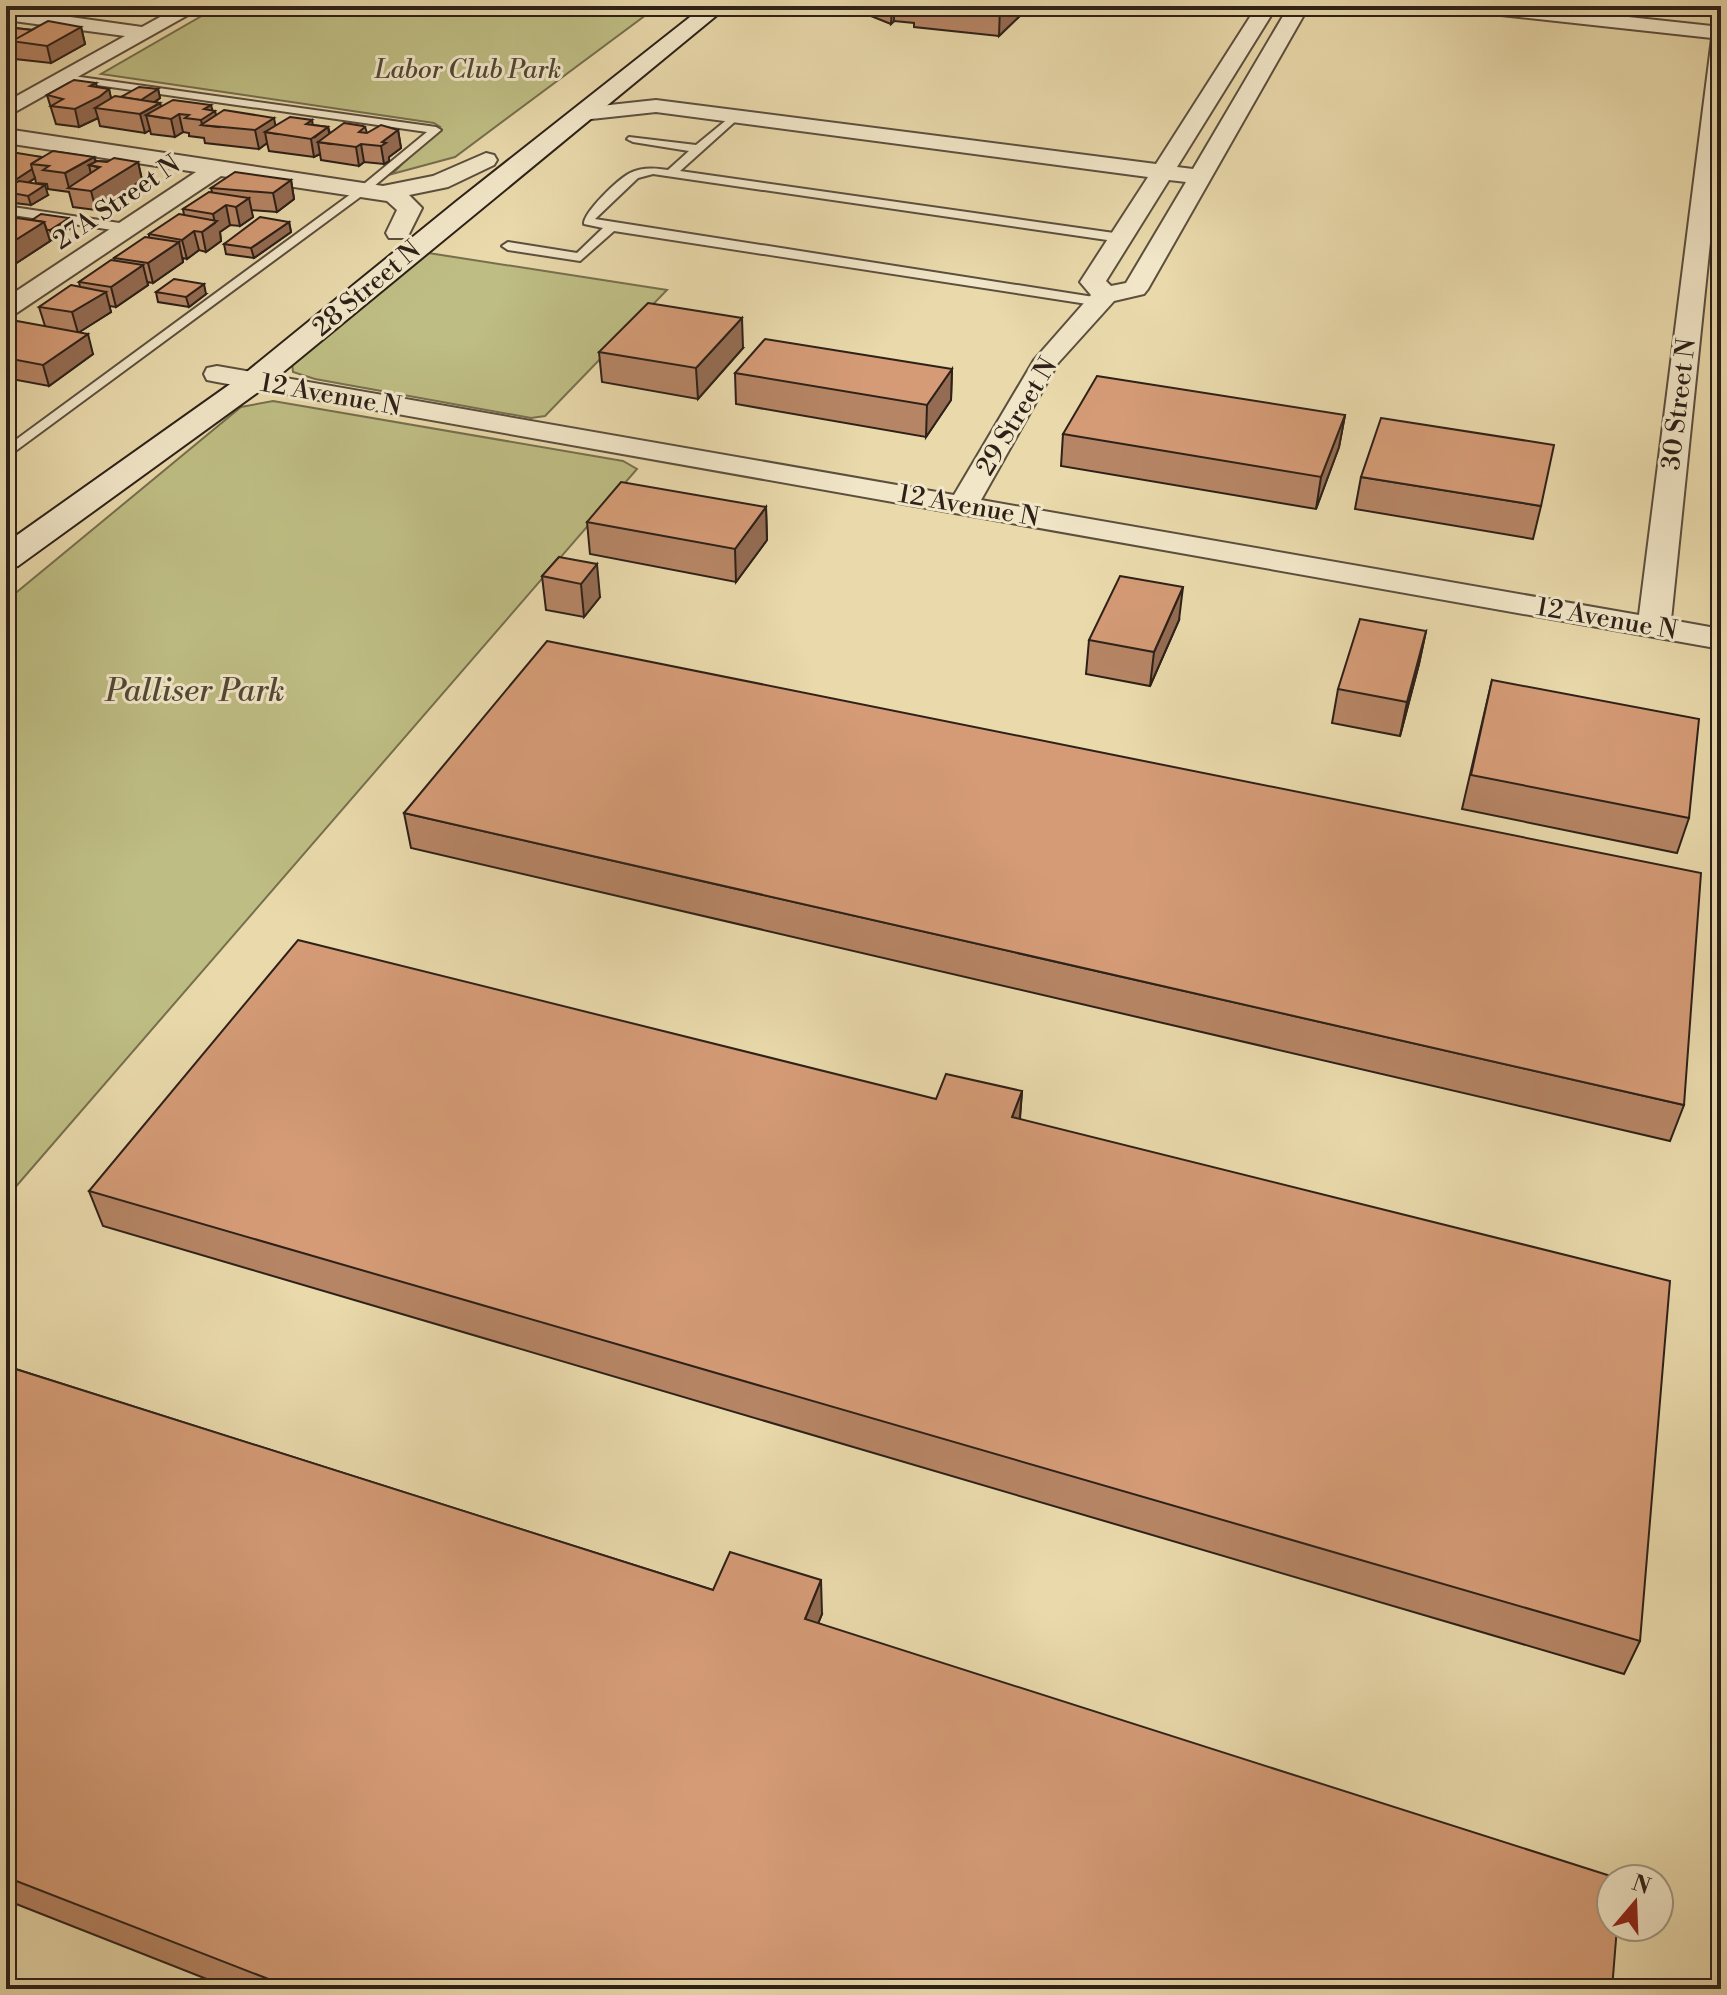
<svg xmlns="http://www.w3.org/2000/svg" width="1727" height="1995" font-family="'Libre Bodoni',serif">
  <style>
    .green { fill: #bebd83; stroke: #766f4e; stroke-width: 2 }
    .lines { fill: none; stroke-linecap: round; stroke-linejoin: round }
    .service-casing { stroke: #5c4f3e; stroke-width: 4 }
    .minor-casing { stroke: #5c4f3e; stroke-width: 4 }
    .secondary-casing { stroke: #2d2119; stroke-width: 4 }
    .service { fill: #f1e6c8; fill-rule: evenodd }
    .minor { fill: #f1e6c8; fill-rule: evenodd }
    .secondary { fill: #f1e6c8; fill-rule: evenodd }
    .wall { fill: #b68565; stroke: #2d2119; stroke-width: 2 }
    .shaded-wall { fill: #946c53; stroke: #2d2119; stroke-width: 2 }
    .building { fill: #d49b76; stroke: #2d2119; stroke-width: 2 }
    .labels { text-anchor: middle; stroke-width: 6; stroke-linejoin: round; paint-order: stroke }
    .far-park-label { font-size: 26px; font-style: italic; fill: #514834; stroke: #f1e6c8 }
    .far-street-label { font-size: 26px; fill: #2d2119; stroke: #f1e6c8 }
    .park-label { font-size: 32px; font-style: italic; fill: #514834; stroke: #f1e6c8 }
  </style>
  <rect width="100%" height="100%" fill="#e9d9ab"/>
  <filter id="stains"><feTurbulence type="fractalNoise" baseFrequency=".0025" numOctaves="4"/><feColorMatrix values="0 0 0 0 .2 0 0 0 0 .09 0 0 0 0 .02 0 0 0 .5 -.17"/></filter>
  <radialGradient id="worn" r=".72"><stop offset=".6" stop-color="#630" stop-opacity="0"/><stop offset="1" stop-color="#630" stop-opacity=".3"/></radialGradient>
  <!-- green -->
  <g class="green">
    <path d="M219,6H658L455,157L392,174L440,127L434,123L101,74Z"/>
    <path d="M422,252L667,290L545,416L531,418L315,379L293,372L292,362Z"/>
    <path d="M273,401L623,461L637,469L6,1198V601L241,407Z"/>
  </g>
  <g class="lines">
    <!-- service casing -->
    <g class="service-casing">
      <g id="service">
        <path d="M66,75L436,127L441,130L367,192L6,458V447L359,188L427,132L62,80V76Z"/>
        <path d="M735,113L740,116L739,118L680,171L1121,234L1127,238L1121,242L653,174L638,178L595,219L1100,298L1106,302L1100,306L614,231L580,261L508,250L502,246L508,242L577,253L603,228L584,224C583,213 618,179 630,173C641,167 656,168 668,170L689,151L633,142L627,139L629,137L696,145Z"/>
        <path d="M6,206L126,224L132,228L126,232L6,214Z"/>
      </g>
    </g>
    <!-- minor casing -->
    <g class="minor-casing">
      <g id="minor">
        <path d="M180,6H204L6,117V102L125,36L6,20V8L142,27Z"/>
        <path d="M1257,6H1277L1177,167L1193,169L1289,6H1309L1148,289L1144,294L1114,301L1058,363L981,500L1639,615L1712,38L1473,12L1463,6H1527L1721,27V136L1671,620L1721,629V649L217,382L207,380L204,374L207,368L217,366L954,495L1034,360L1091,295L1080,282L1148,177L656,112L582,120L571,114L582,108L656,100L1156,164ZM1169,180L1186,182L1126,283L1111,286L1106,281Z"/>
        <path d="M6,129L383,186L433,176L486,153L494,155L497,160L494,165L448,187L409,195L422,208L407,238H389L386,233L397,210L387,201L221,176L15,314L6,317V298L196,172L6,143Z"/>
      </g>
    </g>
    <!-- secondary casing -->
    <g class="secondary-casing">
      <path id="secondary" d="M704,6H728L265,387L18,566L6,569V543L243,375L457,201Z"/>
    </g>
    <!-- service -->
    <use href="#service" class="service"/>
    <!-- minor -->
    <use href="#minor" class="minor"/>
    <!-- secondary -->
    <use href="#secondary" class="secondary"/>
  </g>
  <!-- wall -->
  <g class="wall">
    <path d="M75,6H105L99,9Z"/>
    <path d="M113,6H151L137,14L115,11Z"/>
    <path d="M856,6H1025V11L999,36L914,27V23L894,21L891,24L856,10Z"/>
    <path d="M6,27L32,30L81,27L85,44L51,63L15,59L12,48L6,47Z"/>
    <path d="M97,87L109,89L111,99L158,89L160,98L155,102L160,103L161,107L212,110L216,115L275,126L312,120V125L328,127L330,133L365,127L367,133L398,130L401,148L389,157V161L384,164L364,162L359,166L321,160L320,154L314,157L269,151L267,143L259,149L205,143L204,138L189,136V133L183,132L175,137L151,134L150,130L145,133L100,126L98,118L79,127L56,124L47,95Z"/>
    <path d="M6,155L42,157H94L96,161L138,162L142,180L96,210L73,207L69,192L48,189L47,184L36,183L35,178L28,183L48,195L31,205L6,202Z"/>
    <path d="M291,180L294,199L277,212L251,210L253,217L240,226L230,225L220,232L221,241L206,252L199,250L187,259L183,258V262L153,283L147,282L148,285L116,307L109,306L111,312L79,332L93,354L49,386L6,378V329L45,326L39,307L80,287L79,282L115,261L114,258L149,237V234L184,215L183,209L212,192L211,188Z"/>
    <path d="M289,222L291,232L254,258L226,254L224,244Z"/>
    <path d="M6,224L71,228L53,240H49L50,241L9,268L6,267Z"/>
    <path d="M156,292L206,294L189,307L158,302Z"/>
    <path d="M743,348L698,399L602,382L599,352Z"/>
    <path d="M952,369L951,400L926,437L736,404L735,373Z"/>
    <path d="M1345,415L1339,447L1316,509L1061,466L1063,434Z"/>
    <path d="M1361,477L1541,506L1533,539L1355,509Z"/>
    <path d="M766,507L767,540L736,582L590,554L587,522Z"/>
    <path d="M559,557L600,597L584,617L546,610L542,576Z"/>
    <path d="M1179,620L1150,686L1086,674L1089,640Z"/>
    <path d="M1426,631L1419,664L1400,736L1332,723L1338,689Z"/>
    <path d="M1492,680L1689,818L1677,853L1462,809Z"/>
    <path d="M404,813L1684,1105L1670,1141L411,848Z"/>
    <path d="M1022,1091L1020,1119L1640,1641L1624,1674L103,1226L89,1191L936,1099Z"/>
    <path d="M6,1366L713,1590L822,1614L818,1623L1612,1989H232L6,1900Z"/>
  </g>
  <!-- shaded-wall -->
  <g class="shaded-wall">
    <path d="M135,6H151L137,14Z"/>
    <path d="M892,6H894V21L891,24Z"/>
    <path d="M1000,6H1025V11L999,36Z"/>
    <path d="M81,27L85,44L51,63L47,46Z"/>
    <path d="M96,83L99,97L109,89L113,107L95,108L98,118L79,127L75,109L90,86Z"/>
    <path d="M158,89L160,98L142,110L139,101Z"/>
    <path d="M160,103L163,118L146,115L150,130L145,133L140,114Z"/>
    <path d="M211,105L213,112L215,111L219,127L202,125L201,120L204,109Z"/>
    <path d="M179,114L183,132L175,137L171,119Z"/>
    <path d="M274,118L277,134L265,132L267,143L259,149L255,130Z"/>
    <path d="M312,120L315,137L328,127L331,144L318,142L320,154L314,157L311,139L306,124Z"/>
    <path d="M398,130L401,148L389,157V161L384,164L381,146L382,142Z"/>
    <path d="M361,144L364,162L359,166L356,147Z"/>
    <path d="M94,157L97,167L89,165L92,179L69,188L65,173Z"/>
    <path d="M138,162L142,180L96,210L91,191Z"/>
    <path d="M32,169L35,178L12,193L6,192V186Z"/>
    <path d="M291,180L294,199L277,212L273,193Z"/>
    <path d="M45,185L48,195L31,205L28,196Z"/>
    <path d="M249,198L253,217L240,226L236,207Z"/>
    <path d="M226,205L230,225L220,232L221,241L206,252L202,232L215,223L213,214Z"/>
    <path d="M69,218L71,228L53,240L50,230Z"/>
    <path d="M44,222L50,241L9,268L6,256V246Z"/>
    <path d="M289,222L291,232L254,258L251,248Z"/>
    <path d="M194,231L199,250L187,259L182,240Z"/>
    <path d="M179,242L183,262L153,283L148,263Z"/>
    <path d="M143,265L148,285L116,307L111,287Z"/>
    <path d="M204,284L206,294L189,307L186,297Z"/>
    <path d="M106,292L111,312L78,333L72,312Z"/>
    <path d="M742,318L743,348L698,399L696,368Z"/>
    <path d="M88,334L93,354L49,386L43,365Z"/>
    <path d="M952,369L951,400L926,437L927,405Z"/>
    <path d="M1345,415L1339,447L1316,509L1321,477Z"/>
    <path d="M766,507L767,540L736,582L735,549Z"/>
    <path d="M597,564L600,597L584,617L581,584Z"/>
    <path d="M1183,587L1179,620L1150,686L1154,652Z"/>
    <path d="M1426,631L1419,664L1400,736L1407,702Z"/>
    <path d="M1022,1091L1019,1127L1012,1117Z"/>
    <path d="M821,1580L822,1614L806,1653L805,1619Z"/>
  </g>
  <!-- building -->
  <g class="building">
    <path d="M48,21L81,27L47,46L11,41Z"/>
    <path d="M6,27L32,30L14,40L6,39Z"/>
    <path d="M74,80L96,83L90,86L109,89L99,97L75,109L51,106L63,99L47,95Z"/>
    <path d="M139,87L158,89L141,100L121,97Z"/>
    <path d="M115,96L160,103L140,114L95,108Z"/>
    <path d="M173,100L211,105L204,109L215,111L201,120L185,118L189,115L179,114L171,119L146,115Z"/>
    <path d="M224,110L274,118L255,130L201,125Z"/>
    <path d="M290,117L312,120L306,124L328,127L311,139L265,132Z"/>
    <path d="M344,123L363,126L365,127L359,132L367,133L381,125L398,130L382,142L386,143L381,146L361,144L356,147L318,142Z"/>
    <path d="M53,151L94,157L65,173L43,170L49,166L31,164Z"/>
    <path d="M11,152L42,157L31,164L32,169L6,186V168L8,167H6V155Z"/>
    <path d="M114,158L138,162L91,191L68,188L100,167L89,165L97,161L107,162Z"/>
    <path d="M235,172L291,180L273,193L211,188Z"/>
    <path d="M19,181L45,185L28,196L6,192V189Z"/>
    <path d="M209,192L249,198L236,207L226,205L213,214L183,209Z"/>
    <path d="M41,214L69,218L50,230H47L44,222L32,220Z"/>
    <path d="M179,214L217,221L202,232L194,231L182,240L149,234Z"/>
    <path d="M260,217L289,222L251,248L224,244Z"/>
    <path d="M17,218L44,222L6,246V224Z"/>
    <path d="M145,237L179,242L148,263L114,258Z"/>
    <path d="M111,260L143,265L111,287L79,282Z"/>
    <path d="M174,279L204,284L186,297L156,292Z"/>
    <path d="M71,285L106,292L72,312L39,307Z"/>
    <path d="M648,303L742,318L696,368L599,352Z"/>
    <path d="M17,321L88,334L43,365L6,358V329Z"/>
    <path d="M765,339L952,369L927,405L735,373Z"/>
    <path d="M1097,376L1345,415L1321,477L1063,434Z"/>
    <path d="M1381,418L1554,445L1541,506L1361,477Z"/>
    <path d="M621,482L766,507L735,549L587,522Z"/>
    <path d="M559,557L597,564L581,584L542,576Z"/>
    <path d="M1120,576L1183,587L1154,652L1089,640Z"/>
    <path d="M1360,619L1426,631L1407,702L1338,689Z"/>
    <path d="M547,641L1701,873L1684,1105L404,813Z"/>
    <path d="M1492,680L1699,719L1689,818L1471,775Z"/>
    <path d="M298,940L936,1099L946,1074L1022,1091L1012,1117L1670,1281L1640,1641L89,1191Z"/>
    <path d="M6,1366L713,1590L730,1552L821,1580L805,1619L1620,1879H1611V1927H1617L1612,1989H294L6,1877Z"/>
  </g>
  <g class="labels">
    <!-- far-park labels -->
    <g class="far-park-label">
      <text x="468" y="78">Labor Club Park</text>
    </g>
    <!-- far-street labels -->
    <g class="far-street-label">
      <text transform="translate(116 202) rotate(-34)" y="9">27A Street N</text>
      <text transform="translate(366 288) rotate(-40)" y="9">28 Street N</text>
      <text transform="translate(331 394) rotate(10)" y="9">12 Avenue N</text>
      <text transform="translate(1678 404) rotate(-83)" y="9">30 Street N</text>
      <text transform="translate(1016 416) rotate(-59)" y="9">29 Street N</text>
      <text transform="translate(969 505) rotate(10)" y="9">12 Avenue N</text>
      <text transform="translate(1607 618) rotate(10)" y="9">12 Avenue N</text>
    </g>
    <!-- park labels -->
    <g class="park-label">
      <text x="195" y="701">Palliser Park</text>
    </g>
  </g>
  <!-- margin -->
  <rect width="1727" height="1995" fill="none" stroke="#e9d9ab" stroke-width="32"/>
  <rect x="8" y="8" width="1711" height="1979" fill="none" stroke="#2d2119" stroke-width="4"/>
  <rect x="16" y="16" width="1695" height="1963" fill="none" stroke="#2d2119" stroke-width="2"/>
  <!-- north arrow -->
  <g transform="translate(1635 1903) rotate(19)"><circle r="38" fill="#f1e6c8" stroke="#a39782" stroke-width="2"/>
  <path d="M0-6L14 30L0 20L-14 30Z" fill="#8f2418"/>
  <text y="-12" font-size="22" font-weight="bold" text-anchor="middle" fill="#2d2119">N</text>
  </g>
  <rect width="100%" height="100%" filter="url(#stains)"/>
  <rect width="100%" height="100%" fill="url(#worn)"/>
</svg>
